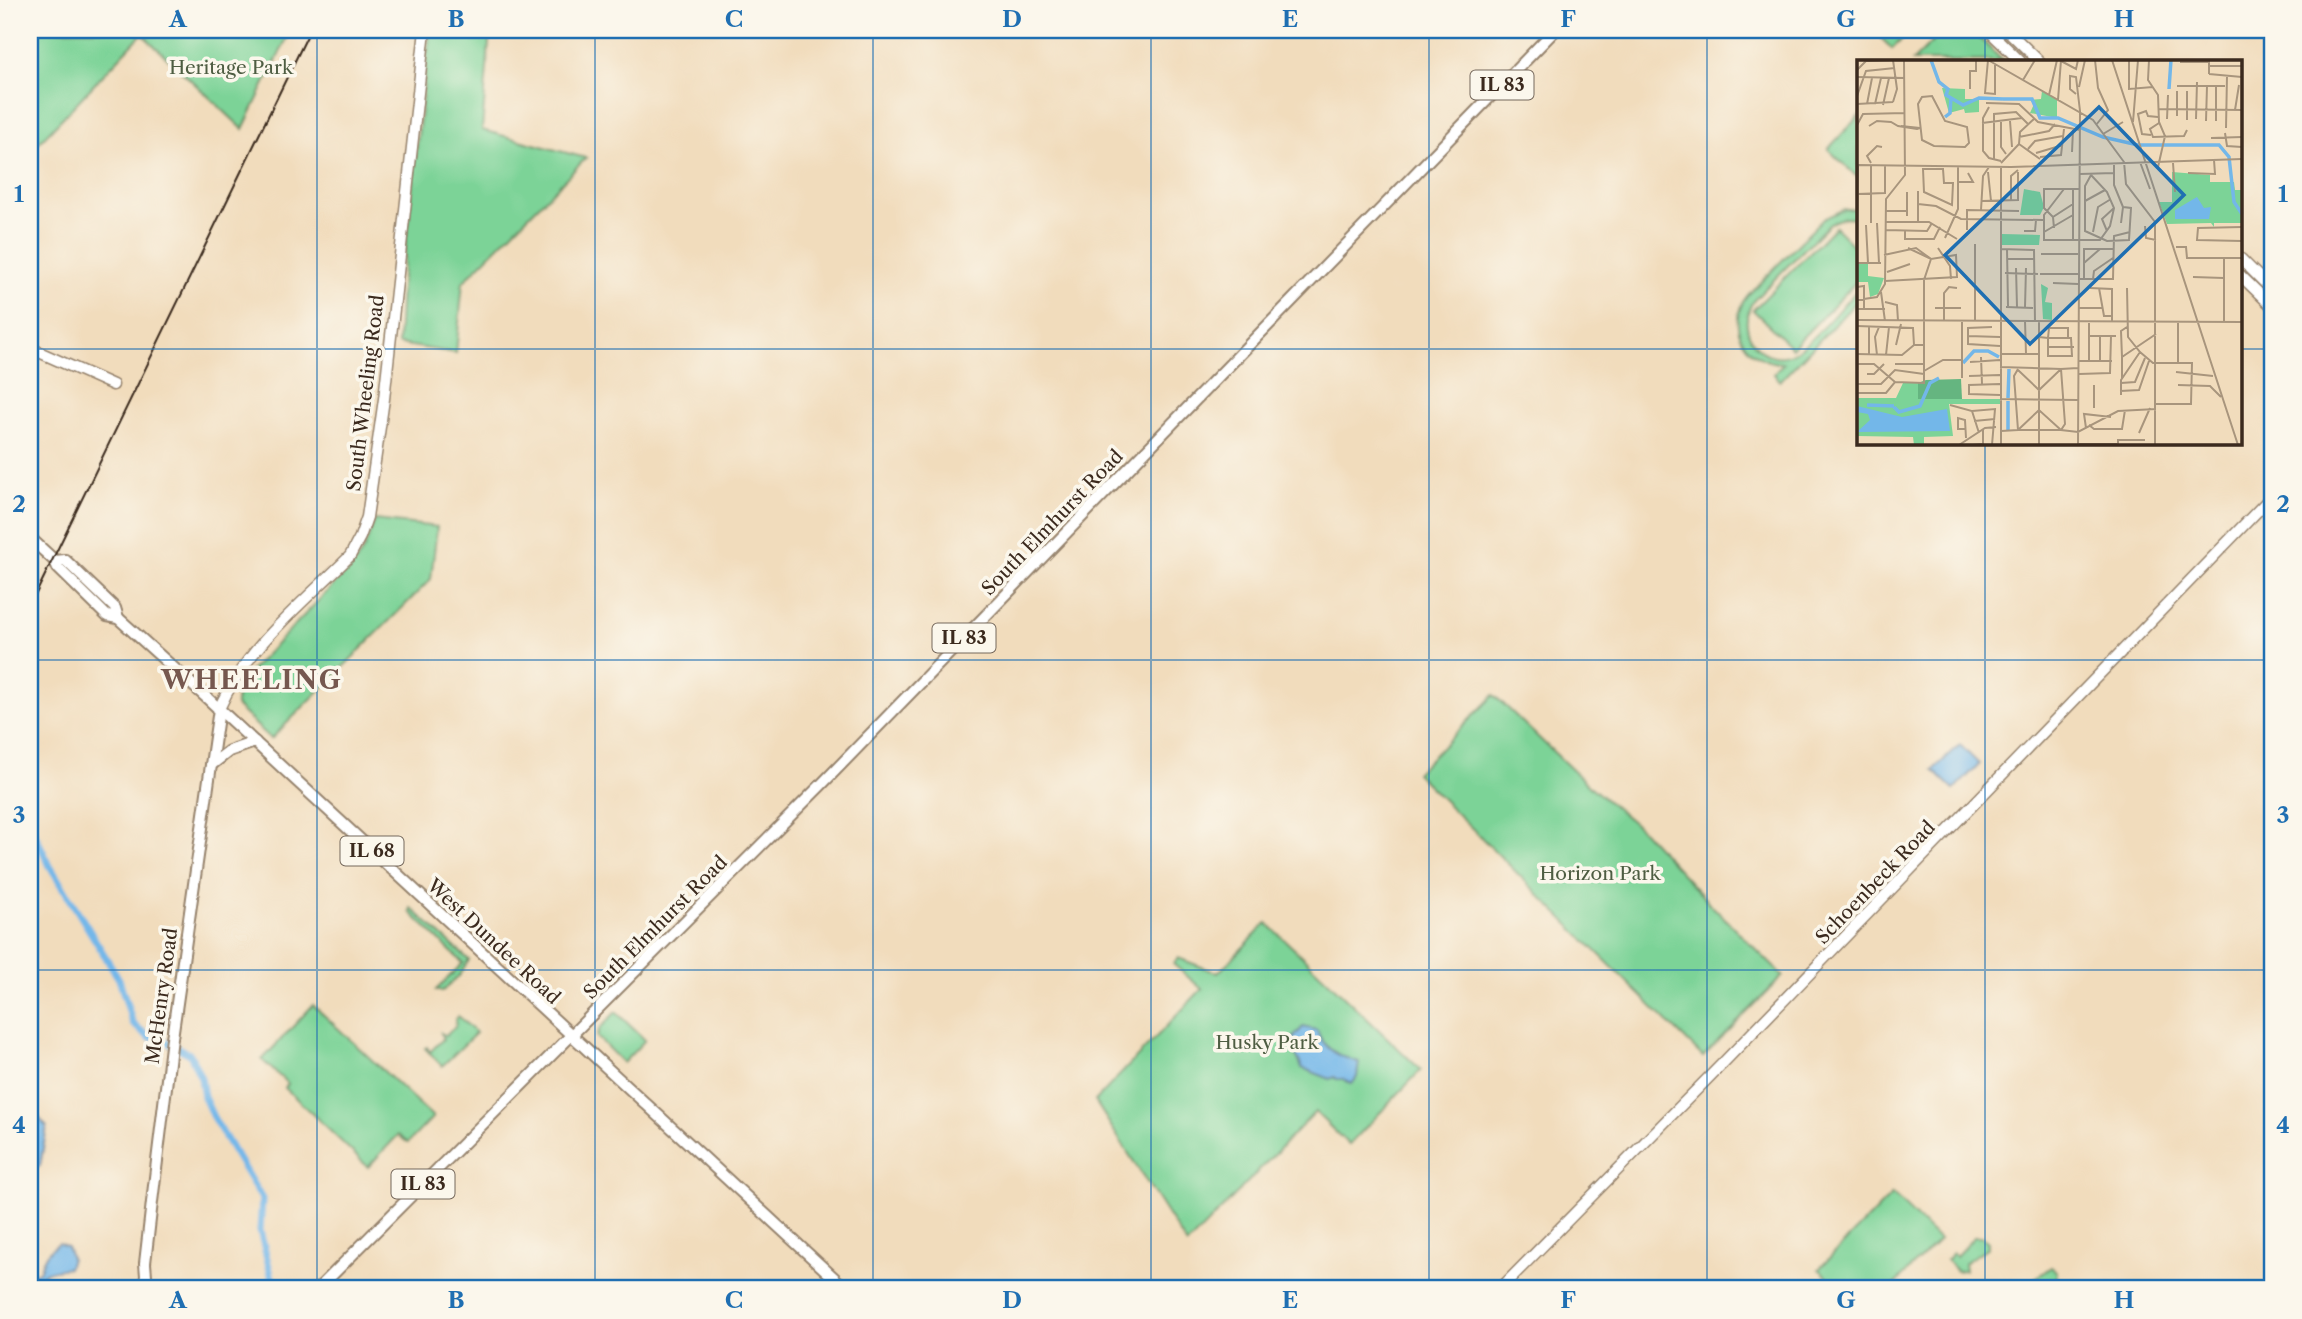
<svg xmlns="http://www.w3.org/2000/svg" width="2302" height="1319" font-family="'Libre Caslon Text',serif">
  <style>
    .green { fill: #7cd397; stroke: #5c7e5a; stroke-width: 2 }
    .water { fill: #73b7e9; stroke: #577084; stroke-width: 2 }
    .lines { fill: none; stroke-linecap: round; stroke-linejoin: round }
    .canal { stroke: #73b7e9; stroke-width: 7 }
    .secondary-casing { stroke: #96836d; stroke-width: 13 }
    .primary-casing { stroke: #96836d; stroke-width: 14 }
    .secondary { stroke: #fff; stroke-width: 10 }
    .primary { stroke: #fff; stroke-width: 10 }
    .rail { stroke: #3b2a1e; stroke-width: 2 }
    .grid { fill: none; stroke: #1f6fb2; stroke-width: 2; stroke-opacity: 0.55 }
    .labels { text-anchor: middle; stroke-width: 7; stroke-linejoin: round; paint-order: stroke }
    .shield { fill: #fbf7ec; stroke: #75685c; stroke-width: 2 }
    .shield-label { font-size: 18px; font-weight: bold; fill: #3b2a1e }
    .park-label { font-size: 19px; fill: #4e5d42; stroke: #fbf7ec }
    .street-label { font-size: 19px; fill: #3b2a1e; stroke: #fbf7ec }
    .district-label { font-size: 26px; font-weight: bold; letter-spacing: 2px; fill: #76584f; stroke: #fbf7ec }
    .inset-river { fill: none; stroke: #73b7e9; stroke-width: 3.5 }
    .inset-road { fill: none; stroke: #a8957d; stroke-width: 2 }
    .view { fill: #1f6fb2; fill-opacity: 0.15; stroke: #1f6fb2; stroke-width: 3.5 }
    .inset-edge { fill: none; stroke: #3b2a1e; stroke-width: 3.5 }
    .neatline { fill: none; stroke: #1f6fb2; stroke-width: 2.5 }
    .grid-label { font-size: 23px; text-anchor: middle; font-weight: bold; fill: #1f6fb2 }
  </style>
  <rect width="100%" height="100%" fill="#fbf7ec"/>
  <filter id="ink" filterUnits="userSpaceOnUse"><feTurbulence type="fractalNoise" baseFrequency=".0143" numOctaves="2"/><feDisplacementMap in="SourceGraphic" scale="14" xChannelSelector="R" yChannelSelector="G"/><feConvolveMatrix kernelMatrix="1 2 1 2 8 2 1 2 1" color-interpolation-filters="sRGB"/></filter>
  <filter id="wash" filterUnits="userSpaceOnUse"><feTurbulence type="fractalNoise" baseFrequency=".00686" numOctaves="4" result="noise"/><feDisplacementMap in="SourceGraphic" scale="28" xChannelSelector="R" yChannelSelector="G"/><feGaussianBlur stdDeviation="1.57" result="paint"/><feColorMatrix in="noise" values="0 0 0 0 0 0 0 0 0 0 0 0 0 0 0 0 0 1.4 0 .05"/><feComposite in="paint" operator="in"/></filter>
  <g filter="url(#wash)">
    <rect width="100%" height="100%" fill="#f1dcbc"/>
    <!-- green -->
    <g class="green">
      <path d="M30,30H291L243,129L142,34L30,152Z"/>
      <path d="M430,30H490L482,130L586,158L463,282L456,353L398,344L401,285Z"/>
      <path d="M1873,30H1912L1892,49Z"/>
      <path d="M1944,30H1971L2003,61H1913Z"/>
      <path d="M1859,116V179L1828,149Z"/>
      <path d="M1844,209H1859V218L1845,217L1830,223L1754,300C1732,331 1764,371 1797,351C1814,340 1843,304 1859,288V299L1780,381L1774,374L1783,363C1747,363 1723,325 1748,295L1823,219Z"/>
      <path d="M1835,227L1859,251V279L1792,348L1753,310Z"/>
      <path d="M375,520L437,527L431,579L271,739L236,706C235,694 242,683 248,673L356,562L364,549Z"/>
      <path d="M1494,695L1586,783L1642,830L1709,903L1783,976L1703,1057L1416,773Z"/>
      <path d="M411,908L469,960L459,976L443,991L436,990L463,963L410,912Z"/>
      <path d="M1267,923L1421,1070L1349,1145L1315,1112L1187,1245L1095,1101L1202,989L1173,964L1178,958L1218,973Z"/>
      <path d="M313,1005L433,1117L408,1143L398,1135L368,1167L285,1088L288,1084L262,1060Z"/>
      <path d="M616,1012L645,1040L623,1063L597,1037L600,1028Z"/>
      <path d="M458,1016L476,1033L442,1066L425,1048L427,1047L430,1052L443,1039L441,1033L446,1036L456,1025L455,1019Z"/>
      <path d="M1892,1194L1939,1240L1890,1289H1841L1819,1269Z"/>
      <path d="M1974,1237H1982L1988,1242V1247L1964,1263L1965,1270L1957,1271L1946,1260L1953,1253L1956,1256Z"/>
      <path d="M2051,1267L2057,1272L2056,1283L2048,1289H2029L2030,1282Z"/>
    </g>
    <!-- water -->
    <g class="water">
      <path d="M1960,745L1979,764L1954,790L1933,770Z"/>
      <path d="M1303,1027L1317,1030C1324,1050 1340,1057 1359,1062L1357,1077L1352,1084L1343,1079H1336L1335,1077L1330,1079L1302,1068L1294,1050V1037Z"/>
      <path d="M30,1116L38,1117L47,1127L40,1166L33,1171L34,1161L30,1146Z"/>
      <path d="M59,1243L67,1247L71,1258L68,1268C50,1271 42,1269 34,1287H30V1275L39,1272C43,1259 47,1250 59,1243Z"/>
    </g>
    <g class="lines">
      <!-- canal -->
      <path class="canal" d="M30,824L50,866L119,979L133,1024L149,1037L163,1040L190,1054L201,1078L204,1097L213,1117L262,1199L260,1231L273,1282L279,1289"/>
    </g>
  </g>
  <g filter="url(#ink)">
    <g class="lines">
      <!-- secondary casing -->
      <g class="secondary-casing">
        <g id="secondary">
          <path d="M1988,30L2020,61"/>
          <path d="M2007,30L2039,61"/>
          <path d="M2241,259L2272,290"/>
          <path d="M2241,276L2272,306"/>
          <path d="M30,348L113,385"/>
          <path d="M219,709C246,647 303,603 350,556L360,537L367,517L384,399L425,30"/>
          <path d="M1500,1289L1723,1063L2272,496"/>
        </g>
      </g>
      <!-- primary casing -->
      <g class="primary-casing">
        <g id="primary">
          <path d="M30,538L55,561L58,568L107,616L118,618L206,697L846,1289"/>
          <path d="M55,561L65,560L115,608L118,618"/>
          <path d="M211,765L229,751L255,742"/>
          <path d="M147,1289L145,1263L152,1202L172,1038L219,709"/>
          <path d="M318,1289L821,785L1555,30"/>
        </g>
      </g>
      <!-- secondary -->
      <use href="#secondary" class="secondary"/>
      <!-- primary -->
      <use href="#primary" class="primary"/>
      <!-- rail -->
      <path class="rail" d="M30,606L310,30"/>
    </g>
  </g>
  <!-- grid -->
  <path class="grid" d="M317,30V1289M595,30V1289M873,30V1289M1151,30V1289M1429,30V1289M1707,30V1289M1985,30V61M30,349H1859M2241,349H2272M1985,443V1289M30,660H2272M30,970H2272"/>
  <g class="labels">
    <!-- shield labels -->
    <g class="shield">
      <rect x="1470.5" y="70.5" width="63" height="29" rx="5"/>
      <rect x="932.5" y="623.5" width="63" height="29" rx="5"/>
      <rect x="340.5" y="836.5" width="63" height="29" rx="5"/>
      <rect x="391.5" y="1169.5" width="63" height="29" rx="5"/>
    </g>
    <g class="shield-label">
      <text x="1502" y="91">IL 83</text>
      <text x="964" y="644">IL 83</text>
      <text x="372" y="857">IL 68</text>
      <text x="423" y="1190">IL 83</text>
    </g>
    <!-- park labels -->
    <g class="park-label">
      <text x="231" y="74">Heritage Park</text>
      <text x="1600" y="880">Horizon Park</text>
      <text x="1267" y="1049">Husky Park</text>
    </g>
    <!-- street labels -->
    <g class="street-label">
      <text transform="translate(365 393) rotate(-83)" y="7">South Wheeling Road</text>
      <text transform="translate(1052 522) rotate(-46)" y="7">South Elmhurst Road</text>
      <text transform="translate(1875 882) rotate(-46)" y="7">Schoenbeck Road</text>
      <text transform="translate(655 927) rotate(-45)" y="7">South Elmhurst Road</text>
      <text transform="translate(494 941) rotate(43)" y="7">West Dundee Road</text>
      <text transform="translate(161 996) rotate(-82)" y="7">McHenry Road</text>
    </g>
    <!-- district labels -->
    <g class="district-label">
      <text x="252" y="689">WHEELING</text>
    </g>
  </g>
  <!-- overview -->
  <g transform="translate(1857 60)">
    <rect width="385" height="385" fill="#f1dcbc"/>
    <path d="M85,28L108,29V39H122V52L108,53L107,49L92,53ZM185,31L200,40V58L173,53L177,44L173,40L184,39ZM315,112L353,115V122H377L378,130H385V163H357V167L354,163L310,164L302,142H315ZM167,129L183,132L187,147L183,155H163ZM145,174L183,175L182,185H145ZM0,204H11V216L27,218L21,234L13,237L11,222H0ZM184,224L191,228L188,242L195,243V260L186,259ZM46,323H61L62,339H143V344H92L96,376L67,377V385H57L56,377L0,376V338H39Z" fill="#7cd397"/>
    <path d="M104,319L105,339H61V323L69,320Z" fill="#65b580"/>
    <path d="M340,137L347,148L354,147L352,159H318V150ZM0,346L45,357L90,349L93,371L0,372L13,360L11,354L0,352Z" fill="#73b7e9"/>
    <path class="inset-river" d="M74,0L82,22L91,29L89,35L106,45L122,38L146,39M312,29L314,0M146,39H175L183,58H201L246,77L281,85H362L372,97L377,142L385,154M88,57L93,53L94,38M106,303L117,291H131L142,297M151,338L152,309M10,345L37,346M37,347L42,352L63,346L73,323L82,318M151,370V341"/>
    <path class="inset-road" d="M36,0L40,29L36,42M131,0L128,33L138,34V5M131,0L236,60L267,102L269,124L298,162V385M238,0L241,28L251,50L239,65M255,0L381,385M272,0V29L296,27M292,0L291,20L301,35L302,62L308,76L301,107M204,1L219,9L221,0M323,2H352V14M352,6H385M0,10L9,1L33,0M352,14L385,17M0,17L48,18M166,20L178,0M320,26H368M222,27L228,0M113,29V11H119V0M219,34L213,29V16L219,17L223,51M192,35L200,0M0,36L9,11L38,8M75,36L88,61L110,67L112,83L108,87L77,86L65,80L61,44L65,37ZM201,40L204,0M129,43L162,44L181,62L223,70M0,44L36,42M10,44L15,18M18,44L24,18M26,45L32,18M132,47L126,58V91L132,98L144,101M301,49L385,50M378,50L382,25M320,56V31M310,59L311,35M339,59L340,22M330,60V31M153,61L155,87M349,61L350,26M359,61V26M144,62V87L149,94M276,62L281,0M125,63L165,58M302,63L293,69L296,77L327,76L330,70M0,65L6,54L48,53M12,66L20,61L34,62L41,66L60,69L63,68L44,66M369,68L370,16M368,73L370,86L385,87M246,74L266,62M294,75L285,74L281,54L289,51L291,56L301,57M162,77L192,71L198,64M354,78L385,77M162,84L163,72L178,58M162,84L183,99M171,89L178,81L206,76M215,92L216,70M179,93L206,85M183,97L204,95L207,69M137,100V54L159,52L171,64M283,102L293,129M14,103L10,96L20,86L25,87M144,103L162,84M257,103V125L266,147L264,163M316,103L318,132M0,105L154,107L385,99M66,109H86L87,123H96L95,145L67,132ZM131,112L134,141M331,113L358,114L357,100M223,114L257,113M234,115L228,126V171L250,181L272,180L274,148L266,147M101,122H116L111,113M207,129L187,155V180H243L253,166L257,148L250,132L234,115M216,129V180M0,134L28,133V106M125,141L161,140V112M154,141V116L161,110M228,141L248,130M61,144L79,146L104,159L186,160M124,150L126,116L132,107M28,151H50M50,156V132M196,157L187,148V129H222M28,162H72L100,179M61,162V131M14,163V105M20,163L22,203M0,164L1,105M9,165L11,203M288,166L289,178L299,180M385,167L341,168L340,180L385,181M197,168L196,157L216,144M28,170L70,171L75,163M110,170V150L162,151M48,171V179H77L83,167M167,171H178L179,160M250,171L245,159L257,148M187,172L216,155M236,172L241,147L254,139M88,178L101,149V106M319,187H329L330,198H385M81,188L93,206L94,219M144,189L177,190L178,262M150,189L151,246M184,194H221M385,198V229M150,199H177M0,203H24M227,203L243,189M159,208L160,247M30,212L53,204M148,213L181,214M183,214H221M336,217L367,218M222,219H256L257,176L273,172M227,219V189H256M236,219L237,211L256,198M28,221L100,217L99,195L74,199L51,188M196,223L221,224M0,227L7,226V249M233,228L255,229V262M242,228L247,256H255M270,228L271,277L283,292L296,303H335L334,344H298M24,232L28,261M0,240L20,237L28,224L29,139L48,115L47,0M28,242L40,245L41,261M149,247L176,248M168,247L169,208M78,248H104M222,248H246M0,249H28M0,260L385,262M87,261V233L92,227L100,228M105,261V318M118,261V184M168,261L169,294M182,261V385M367,262V198M232,263V301M0,266L56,268L57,285M135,267L111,268V284L143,286M111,276L143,277M232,276H259M182,277L191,278H214L215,296H191V278L192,268H211V278M39,285L44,264M191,287H217M0,294L45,295L57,285H66M12,294V267M143,294H182M20,295L18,277L22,267M29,295L32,267M124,297L125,324M265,297L264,271L270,267M222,301H255M243,301V276M113,302L143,300M321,303V262M0,304H17L38,322M38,304H67M143,307L204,309L208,364L204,370H161L157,316L161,309M161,310L182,330L204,309L221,308M67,311L86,300H105M319,312L356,316M10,314H17L27,304M222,314L253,313L254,276M112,316L143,315M265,318V297L299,274M264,323L278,322L288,298M0,324H24L38,310L67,314M321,325L353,326L364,337M263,331L282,330L292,301M0,333H29L38,322L67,323V220L74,199L59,188L27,195M143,335L112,334V325L143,324M264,335V320L283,292M143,339L221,340M93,345L115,351L122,373M237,348V325M115,351L138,349L135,385M117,361L138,359M232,365L237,369H265L268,350M229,368L227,354L254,357M108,369H101V358L108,360L109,378M144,371L161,370L182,350L204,370L221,372L261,351L299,349M282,373L293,348M221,384H261M261,384V380H288M102,385L128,368L139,367M116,385L126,384V370M144,385V107M221,385L223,51"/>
    <path class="view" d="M242,47L327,135L173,284L88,195Z"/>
    <rect width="385" height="385" class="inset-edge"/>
  </g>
  <!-- margin -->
  <rect width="2302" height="1319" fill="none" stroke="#fbf7ec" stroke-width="77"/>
  <rect x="38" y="38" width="2226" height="1242" class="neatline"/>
  <g class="grid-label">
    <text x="178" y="27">A</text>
    <text x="456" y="27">B</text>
    <text x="734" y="27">C</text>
    <text x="1012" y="27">D</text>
    <text x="1290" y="27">E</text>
    <text x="1568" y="27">F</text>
    <text x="1846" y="27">G</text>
    <text x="2124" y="27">H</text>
    <text x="19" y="202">1</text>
    <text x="2283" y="202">1</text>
    <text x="19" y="512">2</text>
    <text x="2283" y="512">2</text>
    <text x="19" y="823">3</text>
    <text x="2283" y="823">3</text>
    <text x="19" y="1133">4</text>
    <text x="2283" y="1133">4</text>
    <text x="178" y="1308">A</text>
    <text x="456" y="1308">B</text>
    <text x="734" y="1308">C</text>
    <text x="1012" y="1308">D</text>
    <text x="1290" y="1308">E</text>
    <text x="1568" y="1308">F</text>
    <text x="1846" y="1308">G</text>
    <text x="2124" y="1308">H</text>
  </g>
</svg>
